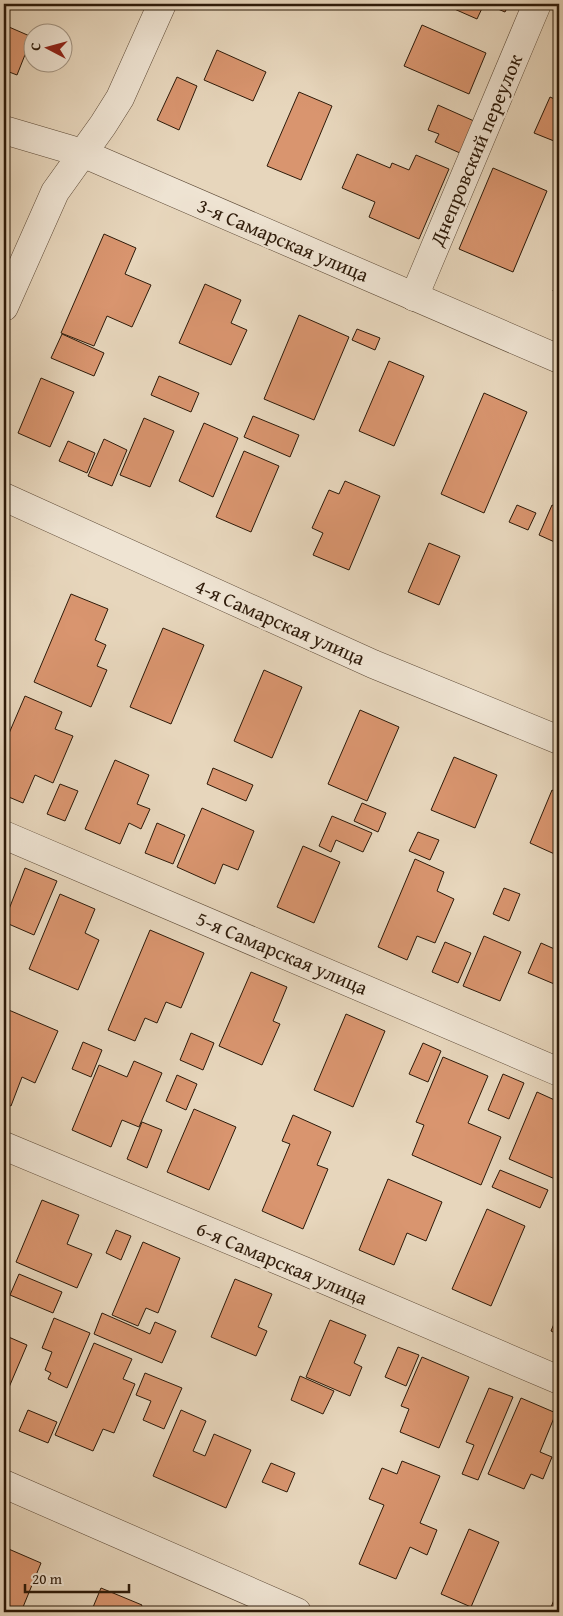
<svg xmlns="http://www.w3.org/2000/svg" width="563" height="1616" font-family="'Gentium Book Plus',serif">
  <style>
    .building { fill: #d9956f; stroke: #2d1a09 }
    .lines { fill: none; stroke-linecap: round; stroke-linejoin: round }
    .minor-casing { stroke: #5c4936; stroke-width: 29 }
    .minor { stroke: #efe4d3; stroke-width: 28 }
    .labels { text-anchor: middle; stroke-width: 4.5; stroke-linejoin: round; paint-order: stroke }
    .street-label { font-size: 20px; fill: #2d1a09; stroke: #efe4d3 }
  </style>
  <rect width="100%" height="100%" fill="#e7d6bc"/>
  <filter id="stains"><feTurbulence type="fractalNoise" baseFrequency=".004" numOctaves="4"/><feColorMatrix values="0 0 0 0 .2 0 0 0 0 .09 0 0 0 0 .02 0 0 0 .5 -.17"/></filter>
  <radialGradient id="worn" r=".72"><stop offset=".6" stop-color="#630" stop-opacity="0"/><stop offset="1" stop-color="#630" stop-opacity=".3"/></radialGradient>
  <!-- building -->
  <g class="building">
    <path d="M443,4H484L477,19Z"/>
    <path d="M486,4H509L505,12Z"/>
    <path d="M422,25L486,53L469,94L404,66Z"/>
    <path d="M9,27L32,37L17,75L4,70V39Z"/>
    <path d="M217,50L266,72L253,101L204,80Z"/>
    <path d="M177,77L197,86L179,130L157,120Z"/>
    <path d="M299,92L332,106L301,180L267,166Z"/>
    <path d="M550,97L559,101V143L534,133Z"/>
    <path d="M438,105L474,121L460,153L435,142L439,134L428,130Z"/>
    <path d="M357,154L390,168L392,163L409,170L416,155L449,169L419,239L369,217L375,202L342,188Z"/>
    <path d="M493,168L547,191L513,272L459,249Z"/>
    <path d="M104,234L136,248L125,274L151,285L132,327L107,316L94,346L61,333Z"/>
    <path d="M559,277V294L553,291Z"/>
    <path d="M205,284L241,300L231,323L247,330L231,365L179,343Z"/>
    <path d="M299,315L349,337L314,420L264,399Z"/>
    <path d="M357,329L380,338L375,350L352,340Z"/>
    <path d="M62,334L104,353L94,376L51,358Z"/>
    <path d="M389,361L424,376L394,446L359,431Z"/>
    <path d="M159,376L199,393L191,412L151,395Z"/>
    <path d="M41,378L74,392L50,447L18,433Z"/>
    <path d="M484,393L527,412L484,513L441,494Z"/>
    <path d="M253,416L299,435L290,457L244,437Z"/>
    <path d="M144,418L174,431L150,487L120,475Z"/>
    <path d="M204,423L238,438L213,497L179,481Z"/>
    <path d="M104,439L127,450L112,486L88,476Z"/>
    <path d="M68,441L95,453L87,473L59,461Z"/>
    <path d="M244,451L279,466L251,532L216,517Z"/>
    <path d="M345,481L380,496L349,570L313,555L323,533L312,528L329,490L339,494Z"/>
    <path d="M517,505L536,513L528,530L509,522Z"/>
    <path d="M552,505L559,508V544L539,535Z"/>
    <path d="M429,543L460,556L439,605L408,592Z"/>
    <path d="M71,594L108,609L95,640L106,645L97,666L107,670L91,707L34,682Z"/>
    <path d="M163,628L204,645L171,724L130,707Z"/>
    <path d="M264,670L302,687L272,758L234,741Z"/>
    <path d="M25,696L62,712L55,729L73,736L53,783L35,775L23,803L4,795V745Z"/>
    <path d="M360,710L399,727L367,801L328,784Z"/>
    <path d="M454,757L497,775L475,828L431,810Z"/>
    <path d="M115,760L149,775L137,804L150,809L141,829L129,823L120,844L85,829Z"/>
    <path d="M213,768L253,785L246,801L207,784Z"/>
    <path d="M60,784L78,791L65,821L47,814Z"/>
    <path d="M552,790L559,793V856L530,843Z"/>
    <path d="M362,803L386,813L378,832L354,821Z"/>
    <path d="M202,808L254,831L238,870L223,864L215,884L177,867Z"/>
    <path d="M332,816L372,833L363,852L336,840L331,852L319,846Z"/>
    <path d="M157,823L185,835L173,864L145,853Z"/>
    <path d="M418,832L439,840L430,860L409,851Z"/>
    <path d="M303,846L340,862L314,923L277,907Z"/>
    <path d="M415,859L444,872L437,891L454,899L435,943L417,936L407,960L378,947Z"/>
    <path d="M25,868L57,881L34,935L4,922Z"/>
    <path d="M504,888L520,894L509,921L493,914Z"/>
    <path d="M60,894L95,909L85,933L99,940L78,990L29,969Z"/>
    <path d="M150,930L204,953L181,1008L166,1002L157,1023L145,1018L135,1041L108,1030Z"/>
    <path d="M484,936L521,952L500,1001L463,986Z"/>
    <path d="M445,942L471,953L458,983L432,972Z"/>
    <path d="M541,943L559,951V986L528,973Z"/>
    <path d="M251,972L287,987L273,1021L280,1024L262,1065L219,1046Z"/>
    <path d="M4,1008L58,1031L35,1083L22,1077L11,1106L4,1103Z"/>
    <path d="M346,1014L385,1031L353,1107L314,1090Z"/>
    <path d="M191,1033L214,1043L203,1070L180,1060Z"/>
    <path d="M83,1042L102,1050L91,1077L72,1069Z"/>
    <path d="M423,1043L441,1051L428,1082L409,1074Z"/>
    <path d="M443,1057L488,1076L468,1123L501,1137L481,1185L412,1155L424,1125L416,1122Z"/>
    <path d="M134,1061L162,1073L139,1127L122,1120L111,1147L72,1130L99,1065L127,1077Z"/>
    <path d="M503,1074L524,1083L509,1119L488,1110Z"/>
    <path d="M177,1075L197,1084L186,1110L166,1101Z"/>
    <path d="M537,1092L559,1102V1170L555,1179L509,1159Z"/>
    <path d="M194,1109L236,1127L209,1190L167,1172Z"/>
    <path d="M293,1115L331,1132L317,1165L328,1169L303,1229L262,1211L290,1144L282,1141Z"/>
    <path d="M142,1122L162,1130L147,1168L127,1159Z"/>
    <path d="M500,1170L548,1190L540,1208L492,1187Z"/>
    <path d="M388,1179L442,1202L426,1241L407,1233L394,1265L359,1250Z"/>
    <path d="M42,1200L79,1215L67,1244L92,1254L77,1288L16,1262Z"/>
    <path d="M487,1209L525,1226L491,1306L452,1289Z"/>
    <path d="M116,1230L131,1236L121,1260L106,1253Z"/>
    <path d="M143,1242L180,1258L158,1313L146,1308L138,1326L112,1315Z"/>
    <path d="M19,1274L62,1292L53,1313L10,1295Z"/>
    <path d="M235,1279L272,1294L258,1327L267,1331L256,1356L211,1337Z"/>
    <path d="M559,1312V1335L551,1331Z"/>
    <path d="M102,1313L150,1334L155,1322L176,1331L162,1363L94,1334Z"/>
    <path d="M54,1318L90,1333L67,1388L48,1379L51,1373L45,1370L52,1352L42,1348Z"/>
    <path d="M330,1320L366,1335L354,1363L362,1367L350,1396L306,1377Z"/>
    <path d="M4,1335L27,1345L4,1399Z"/>
    <path d="M94,1343L132,1359L123,1379L135,1384L114,1433L103,1429L93,1451L55,1435Z"/>
    <path d="M398,1347L419,1355L406,1386L385,1377Z"/>
    <path d="M422,1357L469,1377L439,1448L400,1432L409,1409L401,1406Z"/>
    <path d="M145,1373L182,1388L164,1429L143,1420L151,1401L136,1395Z"/>
    <path d="M300,1376L334,1391L323,1414L291,1400Z"/>
    <path d="M489,1388L513,1397L478,1480L462,1474L474,1445L466,1442Z"/>
    <path d="M521,1398L556,1413L540,1452L552,1457L543,1479L531,1474L524,1489L488,1474Z"/>
    <path d="M28,1410L57,1422L48,1443L19,1431Z"/>
    <path d="M181,1410L206,1421L193,1451L205,1456L214,1434L251,1450L226,1508L153,1476Z"/>
    <path d="M402,1461L440,1476L420,1523L437,1530L427,1555L410,1547L396,1579L359,1564L384,1505L369,1499L382,1468L397,1474Z"/>
    <path d="M271,1463L295,1473L287,1492L262,1482Z"/>
    <path d="M469,1529L499,1542L471,1607L441,1594Z"/>
    <path d="M4,1547L41,1563L21,1612H4Z"/>
    <path d="M101,1588L142,1605L139,1612H91Z"/>
    <path d="M559,1588V1612H549Z"/>
  </g>
  <g class="lines">
    <!-- minor casing -->
    <g class="minor-casing">
      <g id="minor">
        <path d="M4,130L82,153L559,359"/>
        <path d="M414,297L537,4"/>
        <path d="M4,307L55,192L103,125L120,98L162,4"/>
        <path d="M4,497L373,664L559,740"/>
        <path d="M4,835L559,1072"/>
        <path d="M4,1146L304,1271L559,1380"/>
        <path d="M4,1484L297,1612"/>
      </g>
    </g>
    <!-- minor -->
    <use href="#minor" class="minor"/>
  </g>
  <g class="labels">
    <!-- street labels -->
    <g class="street-label">
      <text transform="translate(476 150) rotate(-67)" y="7">Днепровский переулок</text>
      <text transform="translate(283 240) rotate(23)" y="7">3-я Самарская улица</text>
      <text transform="translate(280 622) rotate(24)" y="7">4-я Самарская улица</text>
      <text transform="translate(282 953) rotate(23)" y="7">5-я Самарская улица</text>
      <text transform="translate(282 1263) rotate(23)" y="7">6-я Самарская улица</text>
    </g>
  </g>
  <!-- margin -->
  <rect width="563" height="1616" fill="none" stroke="#e7d6bc" stroke-width="20"/>
  <rect x="5" y="5" width="553" height="1606" fill="none" stroke="#2d1a09" stroke-width="2.5"/>
  <rect x="10" y="10" width="543" height="1596" fill="none" stroke="#2d1a09"/>
  <!-- north arrow -->
  <g transform="translate(48 48) rotate(276)"><circle r="24" fill="#efe4d3" stroke="#a19382"/>
  <path d="M0-4L9 19L0 12L-9 19Z" fill="#8f2418"/>
  <text y="-8" font-size="14" font-weight="bold" text-anchor="middle" fill="#2d1a09">С</text>
  </g>
  <!-- scale -->
  <path d="M25 1584v8h104v-8" fill="none" stroke="#2d1a09" stroke-width="2.5"/>
  <text x="32" y="1584" font-size="15" fill="#2d1a09" stroke="#efe4d3" stroke-width="4" paint-order="stroke">20 m</text>
  <rect width="100%" height="100%" filter="url(#stains)"/>
  <rect width="100%" height="100%" fill="url(#worn)"/>
</svg>
